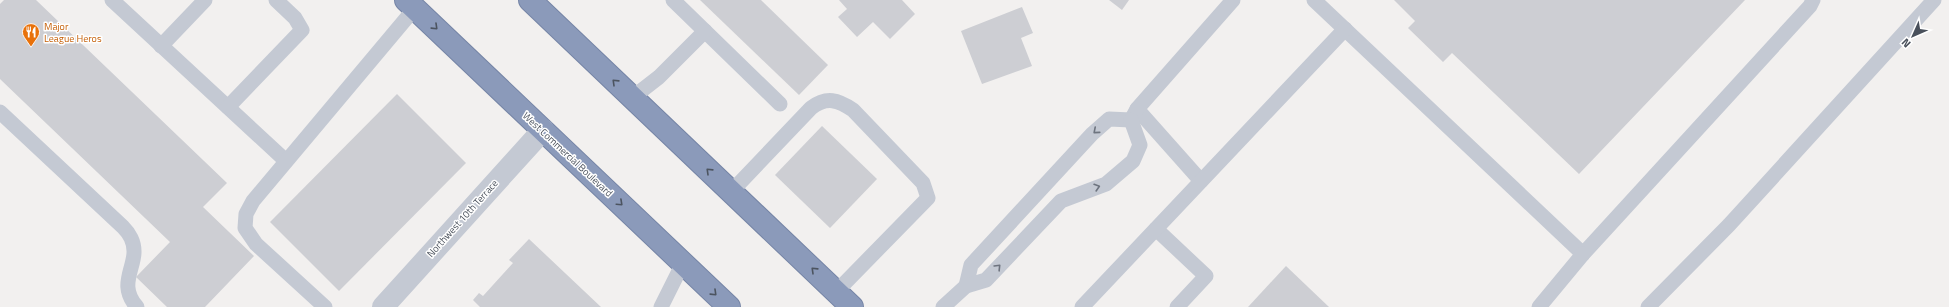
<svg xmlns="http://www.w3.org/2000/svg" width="1949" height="307" font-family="'Titillium Web',sans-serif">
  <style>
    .building { fill: #cdced3 }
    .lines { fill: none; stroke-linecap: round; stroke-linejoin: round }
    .highway-casing { stroke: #7685a6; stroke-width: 24 }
    .lane { stroke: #c4c9d3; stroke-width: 15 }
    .street { stroke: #c4c9d3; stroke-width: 22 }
    .highway { stroke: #8b9aba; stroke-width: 22 }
    .oneway { stroke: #4c5460 }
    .oneway2 { stroke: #6e747f }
    .labels { text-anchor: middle; stroke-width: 3; stroke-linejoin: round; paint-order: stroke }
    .food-label { font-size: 10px; fill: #c56008; stroke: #fff; text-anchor: start }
    .street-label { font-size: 10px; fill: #49505b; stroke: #fff }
  </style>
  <rect width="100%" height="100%" fill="#f2f0ef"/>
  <!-- building -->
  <g class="building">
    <path d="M4,0H36L227,183L203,207L254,256L205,307H167L136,277L170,242L0,79V4Z"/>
    <path d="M700,0H761L828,65L799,95Z"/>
    <path d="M839,0H902L915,14L890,39L873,22L857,37L838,17L847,9Z"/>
    <path d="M1109,0H1129L1122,10Z"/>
    <path d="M1394,0H1745L1579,174L1452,53L1443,62L1408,28L1415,21Z"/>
    <path d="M1022,7L1033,33L1021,38L1032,66L982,84L961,31Z"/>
    <path d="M397,94L466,163L339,291L270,222Z"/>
    <path d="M822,126L877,179L830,228L775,175Z"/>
    <path d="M529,239L601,307H480L473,300L479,293L483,296L513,263L509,260Z"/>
    <path d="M1286,266L1329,307H1248Z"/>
  </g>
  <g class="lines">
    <!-- highway casing -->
    <g class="highway-casing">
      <g id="highway">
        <path d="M406,0L729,307"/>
        <path d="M530,0L852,307"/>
      </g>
    </g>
    <!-- lane -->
    <g class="lane">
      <path d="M112,0L286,161"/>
      <path d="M673,0L780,104"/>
      <path d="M1314,0L1583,254L1810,6L1813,0"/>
      <path d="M161,46L205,0"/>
      <path d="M632,98L659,77L705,31"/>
      <path d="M228,107L302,30L295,18L276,0"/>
      <path d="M1137,109L1201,181"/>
      <path d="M0,112L123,227C126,230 129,234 131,238C143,263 114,281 137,307"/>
      <path d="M1131,120L1137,109L1233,0"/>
      <path d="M731,192L811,108C827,96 838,100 853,110L923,183L928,198L836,292"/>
      <path d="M1156,229L1206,276L1177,307"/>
      <path d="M966,286L971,265L1092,134L1109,119L1131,120"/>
      <path d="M325,307L256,244L245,228L246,214L253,201L415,8"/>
      <path d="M661,307L683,263"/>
      <path d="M943,307L966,286L986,280L1061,201L1106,184L1133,161L1140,145L1131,120"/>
      <path d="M1082,307L1345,29"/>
      <path d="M1539,307L1583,254"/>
      <path d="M1648,307L1729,225L1934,0"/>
    </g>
    <!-- street -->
    <path class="street" d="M383,307L543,130"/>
    <!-- highway -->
    <use href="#highway" class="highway"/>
  </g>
  <!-- one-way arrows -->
  <defs><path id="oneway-chevron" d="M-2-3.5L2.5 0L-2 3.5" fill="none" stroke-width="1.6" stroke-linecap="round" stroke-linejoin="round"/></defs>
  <g class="oneway">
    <use href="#oneway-chevron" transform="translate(435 27) rotate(44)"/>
    <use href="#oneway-chevron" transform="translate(615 82) rotate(-136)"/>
    <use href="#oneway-chevron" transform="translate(709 171) rotate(-136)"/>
    <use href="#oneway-chevron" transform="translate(620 203) rotate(43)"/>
    <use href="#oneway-chevron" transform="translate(814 270) rotate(-136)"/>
    <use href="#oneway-chevron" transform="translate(714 293) rotate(44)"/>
  </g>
  <g class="oneway2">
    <use href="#oneway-chevron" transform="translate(1096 131) rotate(139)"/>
    <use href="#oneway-chevron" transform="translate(1097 187) rotate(-17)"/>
    <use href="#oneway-chevron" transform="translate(998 267) rotate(-46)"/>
  </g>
  <!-- icons -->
  <defs>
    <g id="restaurant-pin" transform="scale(0.9)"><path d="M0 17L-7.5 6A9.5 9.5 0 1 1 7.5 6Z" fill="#e8710a" stroke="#fff"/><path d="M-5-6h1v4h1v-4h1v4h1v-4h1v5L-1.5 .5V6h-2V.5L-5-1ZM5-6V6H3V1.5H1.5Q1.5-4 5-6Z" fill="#fff"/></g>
  </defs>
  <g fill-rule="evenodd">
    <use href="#restaurant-pin" x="31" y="32"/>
  </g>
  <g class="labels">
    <!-- food labels -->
    <g class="food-label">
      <text x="44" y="30">Major<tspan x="44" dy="12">League Heros</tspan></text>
    </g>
    <!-- street labels -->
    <g class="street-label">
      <text transform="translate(568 154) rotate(43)" y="4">West Commercial Boulevard</text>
      <text transform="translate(462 218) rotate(-48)" y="4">Northwest 10th Terrace</text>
    </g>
  </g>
  <!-- north arrow -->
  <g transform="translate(1913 36) rotate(225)" stroke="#ffffff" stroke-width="3" paint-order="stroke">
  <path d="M0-3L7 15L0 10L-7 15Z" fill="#49505b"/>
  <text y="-6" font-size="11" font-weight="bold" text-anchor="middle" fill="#49505b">N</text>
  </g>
</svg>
